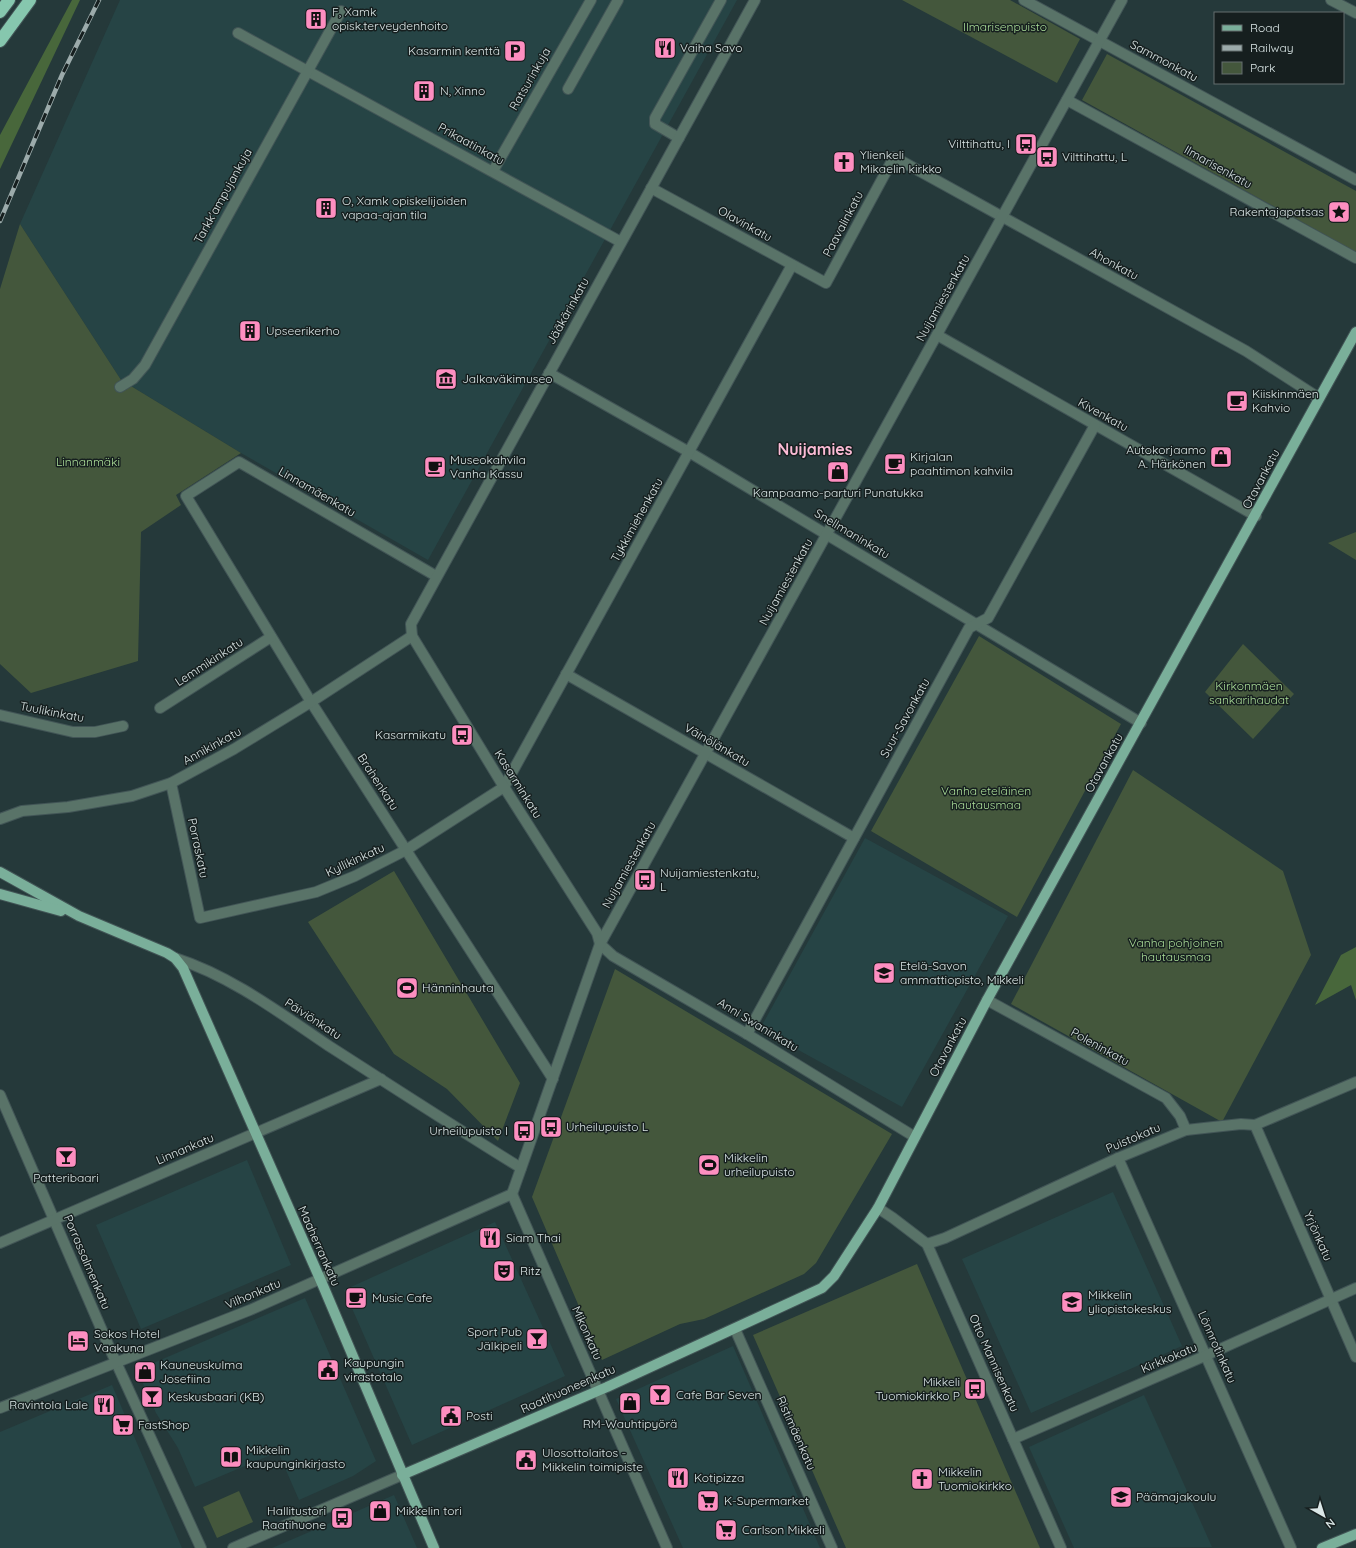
<svg xmlns="http://www.w3.org/2000/svg" width="1356" height="1548" font-family="Quicksand,sans-serif">
  <style>
    .built { fill: #264445 }
    .green { fill: #44573c }
    .forest { fill: #48673b }
    .lines { fill: none; stroke-linecap: round; stroke-linejoin: round }
    .minor-casing { stroke: #425556; stroke-width: 12 }
    .major-casing { stroke: #425556; stroke-width: 12 }
    .highway-casing { stroke: #425556; stroke-width: 14 }
    .minor { stroke: #597368; stroke-width: 10 }
    .major { stroke: #7aaf9a; stroke-width: 10 }
    .highway { stroke: #86c7ae; stroke-width: 12 }
    .rail-casing { stroke: #9cabab; stroke-width: 4.5 }
    .rail { stroke: #161f1f; stroke-width: 3; stroke-dasharray: 9; stroke-linecap: butt }
    .labels { text-anchor: middle; stroke-width: 3; stroke-linejoin: round; paint-order: stroke }
    .poi-label { font-size: 12px; fill: #dae6e6; stroke: #161f1f; text-anchor: start }
    .park-label { font-size: 12px; fill: #abdd98; stroke: #161f1f }
    .street-label { font-size: 12px; fill: #dae6e6; stroke: #161f1f }
    .district-label { font-size: 16px; font-weight: bold; fill: #fbbbd5; stroke: #161f1f }
  </style>
  <rect width="100%" height="100%" fill="#25393a"/>
  <!-- built -->
  <g class="built">
    <path d="M120,0H737L428,560L241,453L121,380L20,224Z"/>
    <path d="M865,838L1008,916L902,1107L760,1029Z"/>
    <path d="M247,1160L291,1265L141,1329L96,1225Z"/>
    <path d="M1113,1192L1182,1346L1031,1413L962,1259Z"/>
    <path d="M495,1222L565,1376L412,1445L344,1290Z"/>
    <path d="M305,1298L376,1461L353,1476L299,1500L278,1452L195,1487L178,1448L156,1413L137,1370Z"/>
    <path d="M733,1346L749,1383L820,1548H683L616,1399Z"/>
    <path d="M112,1385L182,1548H0V1432Z"/>
    <path d="M1144,1395L1212,1547L1074,1548L1029,1447Z"/>
    <path d="M394,1495L417,1548H272L307,1533Z"/>
  </g>
  <!-- green -->
  <g class="green">
    <path d="M902,0H1010L1080,39L1057,83Z"/>
    <path d="M1107,54L1356,191V252L1082,100Z"/>
    <path d="M20,224L121,380L241,453L176,495L181,505L141,532L138,661L31,693L0,664V289Z"/>
    <path d="M1356,532V560L1328,543Z"/>
    <path d="M979,636L1121,724L1017,917L871,831Z"/>
    <path d="M1243,644L1294,694L1253,739L1205,692Z"/>
    <path d="M1133,770L1283,871L1311,955L1222,1122L1011,1004Z"/>
    <path d="M394,871L520,1083L498,1141L447,1089L394,1054L308,922Z"/>
    <path d="M615,969L892,1134L816,1263L804,1274L704,1319L680,1324L602,1360L532,1197Z"/>
    <path d="M917,1264L1040,1548H846L753,1335Z"/>
    <path d="M239,1491L253,1522L217,1538L203,1507Z"/>
  </g>
  <!-- forest -->
  <g class="forest">
    <path d="M72,0H80L0,169V135Z"/>
    <path d="M1356,947V1000L1351,985L1315,1005L1341,955Z"/>
  </g>
  <g class="lines">
    <!-- minor casing -->
    <g class="minor-casing">
      <g id="minor">
        <path d="M1024,0L1356,180"/>
        <path d="M1331,0L1356,13"/>
        <path d="M238,33L621,242"/>
        <path d="M568,89L618,0"/>
        <path d="M1067,100L1356,258"/>
        <path d="M679,138L655,124V118L721,0"/>
        <path d="M493,171L591,0"/>
        <path d="M651,188L826,283L894,157L1246,351L1319,398"/>
        <path d="M937,335L1256,516"/>
        <path d="M549,373L689,452L1141,723"/>
        <path d="M120,387L133,379L145,365L341,11"/>
        <path d="M436,576L239,462L186,496L311,702L553,1079"/>
        <path d="M566,674L854,838"/>
        <path d="M160,708L271,637"/>
        <path d="M0,715L73,732H95L123,726"/>
        <path d="M171,783L200,918L316,892L355,876L406,850L504,787L792,265"/>
        <path d="M0,819L22,811L68,807L132,796L171,783L234,749L311,702L412,636"/>
        <path d="M600,944L597,933L504,787L412,636L411,624L755,0"/>
        <path d="M600,944L613,956L747,1034L915,1137"/>
        <path d="M175,958C231,976 280,1013 329,1046C393,1087 456,1128 521,1168"/>
        <path d="M987,1000L1166,1098L1180,1116L1186,1130"/>
        <path d="M747,1034L969,628L988,618L1095,425"/>
        <path d="M0,1095L110,1349L201,1548"/>
        <path d="M1255,1125L1356,1357"/>
        <path d="M1118,1158L1291,1548"/>
        <path d="M512,1194L600,944L1122,0"/>
        <path d="M512,1194L667,1548"/>
        <path d="M878,1208L893,1218L927,1244L1061,1548"/>
        <path d="M0,1243L381,1079"/>
        <path d="M927,1244L945,1238L1118,1158L1186,1130L1241,1124L1255,1125L1356,1082"/>
        <path d="M735,1329L832,1548"/>
        <path d="M0,1408L250,1310L512,1194"/>
        <path d="M1013,1439L1207,1355L1356,1288"/>
        <path d="M233,1548L402,1475"/>
      </g>
    </g>
    <!-- major casing -->
    <g class="major-casing">
      <g id="major">
        <path d="M0,872L79,916L167,953L175,958L183,968L324,1288L434,1548"/>
        <path d="M0,894L61,911"/>
        <path d="M402,1475L607,1387L822,1288L834,1276L878,1208L987,1000L1356,332"/>
        <path d="M1322,1548L1356,1534"/>
      </g>
    </g>
    <!-- highway casing -->
    <g class="highway-casing">
      <g id="highway">
        <path d="M0,12L9,0"/>
        <path d="M0,41L30,0"/>
      </g>
    </g>
    <!-- minor -->
    <use href="#minor" class="minor"/>
    <!-- major -->
    <use href="#major" class="major"/>
    <!-- highway -->
    <use href="#highway" class="highway"/>
    <!-- rail casing -->
    <g class="rail-casing">
      <path id="rail" d="M0,221L62,75L99,0"/>
    </g>
    <!-- rail -->
    <use href="#rail" class="rail"/>
  </g>
  <!-- icons -->
  <defs>
    <g id="building-square" transform="scale(1.15)"><rect x="-9" y="-9" width="18" height="18" rx="4" fill="#fd8ec0" stroke="#161f1f"/><path d="M-4-6H4V6H1V3H-1V6H-4ZM-2.5-4.3h1.7v1.8h-1.7ZM.8-4.3h1.7v1.8H.8ZM-2.5-1h1.7V.8h-1.7ZM.8-1h1.7V.8H.8Z" fill="#111"/></g>
    <g id="restaurant-square" transform="scale(1.15)"><rect x="-9" y="-9" width="18" height="18" rx="4" fill="#fd8ec0" stroke="#161f1f"/><path d="M-5-6h1v4h1v-4h1v4h1v-4h1v5L-1.5 .5V6h-2V.5L-5-1ZM5-6V6H3V1.5H1.5Q1.5-4 5-6Z" fill="#111"/></g>
    <g id="parking-square" transform="scale(1.15)"><rect x="-9" y="-9" width="18" height="18" rx="4" fill="#fd8ec0" stroke="#161f1f"/><path d="M-3.5-5.5H1a3.5 3.5 0 0 1 0 7H-1V5.5H-3.5ZM-1-3.4V-.6H.8a1.4 1.4 0 0 0 0-2.8Z" fill="#111"/></g>
    <g id="bus-square" transform="scale(1.15)"><rect x="-9" y="-9" width="18" height="18" rx="4" fill="#fd8ec0" stroke="#161f1f"/><path d="M-5-6H5V4H4V6H2V4H-2V6H-4V4H-5ZM-3.5-4V0h7V-4ZM-3.5 1.2v1.5H-2V1.2ZM2 1.2v1.5H3.5V1.2Z" fill="#111"/></g>
    <g id="church-square" transform="scale(1.15)"><rect x="-9" y="-9" width="18" height="18" rx="4" fill="#fd8ec0" stroke="#161f1f"/><path d="M-1.2-6h2.4v3.5h3.3v2.4h-3.3V6h-2.4V-.1h-3.3v-2.4h3.3Z" fill="#111"/></g>
    <g id="sight-square" transform="scale(1.15)"><rect x="-9" y="-9" width="18" height="18" rx="4" fill="#fd8ec0" stroke="#161f1f"/><path d="M0-6L1.8-2.2L6-1.7L2.9 1.2L3.7 5.4L0 3.3L-3.7 5.4L-2.9 1.2L-6-1.7L-1.8-2.2Z" fill="#111"/></g>
    <g id="museum-square" transform="scale(1.15)"><rect x="-9" y="-9" width="18" height="18" rx="4" fill="#fd8ec0" stroke="#161f1f"/><path d="M0-6L6-3V-2H-6V-3ZM-5-1h2V3h-2ZM-1-1h2V3h-2ZM3-1h2V3H3ZM-6 4H6V6H-6Z" fill="#111"/></g>
    <g id="cafe-square" transform="scale(1.15)"><rect x="-9" y="-9" width="18" height="18" rx="4" fill="#fd8ec0" stroke="#161f1f"/><path d="M-5.5-4.5H6V0H3Q3 3.5 0 3.5H-2.5Q-5.5 3.5-5.5 0ZM3-3.2v2h1.7v-2ZM-6 4.5H4V6H-6Z" fill="#111"/></g>
    <g id="shop-square" transform="scale(1.15)"><rect x="-9" y="-9" width="18" height="18" rx="4" fill="#fd8ec0" stroke="#161f1f"/><path d="M-5-2.5h2.3a2.7 3.5 0 0 1 5.4 0H5L5.5 6h-11ZM-1.5-2.5h3a1.5 2.3 0 0 0-3 0Z" fill="#111"/></g>
    <g id="school-square" transform="scale(1.15)"><rect x="-9" y="-9" width="18" height="18" rx="4" fill="#fd8ec0" stroke="#161f1f"/><path d="M0-5L7-2L0 1L-7-2ZM-4 1L0 2.5L4 1V4Q0 6-4 4Z" fill="#111"/></g>
    <g id="stadium-square" transform="scale(1.15)"><rect x="-9" y="-9" width="18" height="18" rx="4" fill="#fd8ec0" stroke="#161f1f"/><path d="M0-5a6.5 5 0 1 0 0 10a6.5 5 0 1 0 0-10ZM-3.5-1.8h7v3.6h-7Z" fill="#111"/></g>
    <g id="bar-square" transform="scale(1.15)"><rect x="-9" y="-9" width="18" height="18" rx="4" fill="#fd8ec0" stroke="#161f1f"/><path d="M-6-5H6L.8 .8V4.5H3.5V6h-7V4.5H-.8V.8Z" fill="#111"/></g>
    <g id="theatre-square" transform="scale(1.15)"><rect x="-9" y="-9" width="18" height="18" rx="4" fill="#fd8ec0" stroke="#161f1f"/><path d="M-5-5.5Q0-4 5-5.5V0Q5 5 0 6Q-5 5-5 0ZM-3.3-2.5H-1v1.5H-3.3ZM1-2.5H3.3v1.5H1ZM-2.8 1Q0 5.5 2.8 1Z" fill="#111"/></g>
    <g id="university-square" transform="scale(1.15)"><rect x="-9" y="-9" width="18" height="18" rx="4" fill="#fd8ec0" stroke="#161f1f"/><path d="M0-5L7-2L0 1L-7-2ZM-4 1L0 2.5L4 1V4Q0 6-4 4Z" fill="#111"/></g>
    <g id="hotel-square" transform="scale(1.15)"><rect x="-9" y="-9" width="18" height="18" rx="4" fill="#fd8ec0" stroke="#161f1f"/><path d="M-6-4.5h1.5V1H6V5H4.5V3h-9V5H-6ZM-4 0a1.8 1.8 0 1 1 3.6 0ZM.5 0V-2.5h3Q6-2.5 6 0Z" fill="#111"/></g>
    <g id="civic-square" transform="scale(1.15)"><rect x="-9" y="-9" width="18" height="18" rx="4" fill="#fd8ec0" stroke="#161f1f"/><path d="M-.6-6.5H3V-4.5H.6V-3L4-1V1h2V6H-6V1h2V-1L-.6-3ZM-1.2 2.5V6h2.4V2.5Z" fill="#111"/></g>
    <g id="supermarket-square" transform="scale(1.15)"><rect x="-9" y="-9" width="18" height="18" rx="4" fill="#fd8ec0" stroke="#161f1f"/><path d="M-6-5.5h2.5l.6 2H6L4.5 2H-2.5L-4.4-4H-6ZM-1.5 3.2a1.3 1.3 0 1 0 .1 0ZM3 3.2a1.3 1.3 0 1 0 .1 0Z" fill="#111"/></g>
    <g id="library-square" transform="scale(1.15)"><rect x="-9" y="-9" width="18" height="18" rx="4" fill="#fd8ec0" stroke="#161f1f"/><path d="M-6-4Q-3-5.5-.7-3.5V5Q-3 3-6 4ZM6-4Q3-5.5 .7-3.5V5Q3 3 6 4Z" fill="#111"/></g>
  </defs>
  <g fill-rule="evenodd">
    <use href="#building-square" x="316" y="19"/>
    <use href="#restaurant-square" x="665" y="48"/>
    <use href="#parking-square" x="515" y="51"/>
    <use href="#building-square" x="424" y="91"/>
    <use href="#bus-square" x="1026" y="144"/>
    <use href="#bus-square" x="1047" y="157"/>
    <use href="#church-square" x="844" y="162"/>
    <use href="#building-square" x="326" y="208"/>
    <use href="#sight-square" x="1339" y="212"/>
    <use href="#building-square" x="250" y="331"/>
    <use href="#museum-square" x="446" y="379"/>
    <use href="#cafe-square" x="1237" y="401"/>
    <use href="#shop-square" x="1221" y="457"/>
    <use href="#cafe-square" x="895" y="464"/>
    <use href="#cafe-square" x="435" y="467"/>
    <use href="#shop-square" x="838" y="472"/>
    <use href="#bus-square" x="462" y="735"/>
    <use href="#bus-square" x="645" y="880"/>
    <use href="#school-square" x="884" y="973"/>
    <use href="#stadium-square" x="407" y="988"/>
    <use href="#bus-square" x="551" y="1127"/>
    <use href="#bus-square" x="524" y="1131"/>
    <use href="#bar-square" x="66" y="1157"/>
    <use href="#stadium-square" x="709" y="1165"/>
    <use href="#restaurant-square" x="490" y="1238"/>
    <use href="#theatre-square" x="504" y="1271"/>
    <use href="#cafe-square" x="356" y="1298"/>
    <use href="#university-square" x="1072" y="1302"/>
    <use href="#bar-square" x="537" y="1339"/>
    <use href="#hotel-square" x="78" y="1341"/>
    <use href="#civic-square" x="328" y="1370"/>
    <use href="#shop-square" x="145" y="1372"/>
    <use href="#bus-square" x="975" y="1389"/>
    <use href="#bar-square" x="660" y="1395"/>
    <use href="#bar-square" x="152" y="1397"/>
    <use href="#shop-square" x="630" y="1403"/>
    <use href="#restaurant-square" x="104" y="1405"/>
    <use href="#civic-square" x="451" y="1416"/>
    <use href="#supermarket-square" x="123" y="1425"/>
    <use href="#library-square" x="231" y="1457"/>
    <use href="#civic-square" x="526" y="1460"/>
    <use href="#restaurant-square" x="678" y="1478"/>
    <use href="#church-square" x="922" y="1479"/>
    <use href="#school-square" x="1121" y="1497"/>
    <use href="#supermarket-square" x="708" y="1501"/>
    <use href="#shop-square" x="380" y="1511"/>
    <use href="#bus-square" x="342" y="1518"/>
    <use href="#supermarket-square" x="726" y="1530"/>
  </g>
  <g class="labels">
    <!-- poi labels -->
    <g class="poi-label">
      <text x="332" y="16">F, Xamk<tspan x="332" dy="14">opisk.terveydenhoito</tspan></text>
      <text x="680" y="52">Vaiha Savo</text>
      <text x="500" y="55" text-anchor="end">Kasarmin kenttä</text>
      <text x="440" y="95">N, Xinno</text>
      <text x="1010" y="148" text-anchor="end">Vilttihattu, I</text>
      <text x="860" y="159">Ylienkeli<tspan x="860" dy="14">Mikaelin kirkko</tspan></text>
      <text x="1062" y="161">Vilttihattu, L</text>
      <text x="342" y="205">O, Xamk opiskelijoiden<tspan x="342" dy="14">vapaa-ajan tila</tspan></text>
      <text x="1324" y="216" text-anchor="end">Rakentajapatsas</text>
      <text x="266" y="335">Upseerikerho</text>
      <text x="462" y="383">Jalkaväkimuseo</text>
      <text x="1252" y="398">Kiiskinmäen<tspan x="1252" dy="14">Kahvio</tspan></text>
      <text x="1206" y="454" text-anchor="end">Autokorjaamo<tspan x="1206" dy="14">A. Härkönen</tspan></text>
      <text x="910" y="461">Kirjalan<tspan x="910" dy="14">paahtimon kahvila</tspan></text>
      <text x="450" y="464">Museokahvila<tspan x="450" dy="14">Vanha Kassu</tspan></text>
      <text x="838" y="497" text-anchor="middle">Kampaamo-parturi Punatukka</text>
      <text x="446" y="739" text-anchor="end">Kasarmikatu</text>
      <text x="660" y="877">Nuijamiestenkatu,<tspan x="660" dy="14">L</tspan></text>
      <text x="900" y="970">Etelä-Savon<tspan x="900" dy="14">ammattiopisto, Mikkeli</tspan></text>
      <text x="422" y="992">Hänninhauta</text>
      <text x="566" y="1131">Urheilupuisto L</text>
      <text x="508" y="1135" text-anchor="end">Urheilupuisto I</text>
      <text x="724" y="1162">Mikkelin<tspan x="724" dy="14">urheilupuisto</tspan></text>
      <text x="66" y="1182" text-anchor="middle">Patteribaari</text>
      <text x="506" y="1242">Siam Thai</text>
      <text x="520" y="1275">Ritz</text>
      <text x="1088" y="1299">Mikkelin<tspan x="1088" dy="14">yliopistokeskus</tspan></text>
      <text x="372" y="1302">Music Cafe</text>
      <text x="522" y="1336" text-anchor="end">Sport Pub<tspan x="522" dy="14">Jälkipeli</tspan></text>
      <text x="94" y="1338">Sokos Hotel<tspan x="94" dy="14">Vaakuna</tspan></text>
      <text x="344" y="1367">Kaupungin<tspan x="344" dy="14">virastotalo</tspan></text>
      <text x="160" y="1369">Kauneuskulma<tspan x="160" dy="14">Josefiina</tspan></text>
      <text x="960" y="1386" text-anchor="end">Mikkeli<tspan x="960" dy="14">Tuomiokirkko P</tspan></text>
      <text x="676" y="1399">Cafe Bar Seven</text>
      <text x="168" y="1401">Keskusbaari (KB)</text>
      <text x="88" y="1409" text-anchor="end">Ravintola Lale</text>
      <text x="466" y="1420">Posti</text>
      <text x="630" y="1428" text-anchor="middle">RM-Wauhtipyörä</text>
      <text x="138" y="1429">FastShop</text>
      <text x="246" y="1454">Mikkelin<tspan x="246" dy="14">kaupunginkirjasto</tspan></text>
      <text x="542" y="1457">Ulosottolaitos -<tspan x="542" dy="14">Mikkelin toimipiste</tspan></text>
      <text x="938" y="1476">Mikkelin<tspan x="938" dy="14">Tuomiokirkko</tspan></text>
      <text x="694" y="1482">Kotipizza</text>
      <text x="1136" y="1501">Päämajakoulu</text>
      <text x="724" y="1505">K-Supermarket</text>
      <text x="326" y="1515" text-anchor="end">Hallitustori<tspan x="326" dy="14">Raatihuone</tspan></text>
      <text x="396" y="1515">Mikkelin tori</text>
      <text x="742" y="1534">Carlson Mikkeli</text>
    </g>
    <!-- park labels -->
    <g class="park-label">
      <text x="1005" y="31">Ilmarisenpuisto</text>
      <text x="88" y="466">Linnanmäki</text>
      <text x="1249" y="690">Kirkonmäen<tspan x="1249" dy="14">sankarihaudat</tspan></text>
      <text x="986" y="795">Vanha eteläinen<tspan x="986" dy="14">hautausmaa</tspan></text>
      <text x="1176" y="947">Vanha pohjoinen<tspan x="1176" dy="14">hautausmaa</tspan></text>
    </g>
    <!-- street labels -->
    <g class="street-label">
      <text transform="translate(1164 61) rotate(28)" y="4">Sammonkatu</text>
      <text transform="translate(530 79) rotate(-60)" y="4">Ratsurinkuja</text>
      <text transform="translate(471 144) rotate(29)" y="4">Prikaatinkatu</text>
      <text transform="translate(1218 167) rotate(29)" y="4">Ilmarisenkatu</text>
      <text transform="translate(223 196) rotate(-61)" y="4">Tarkk'ampujankuja</text>
      <text transform="translate(745 224) rotate(29)" y="4">Olavinkatu</text>
      <text transform="translate(843 224) rotate(-62)" y="4">Paavalinkatu</text>
      <text transform="translate(1114 264) rotate(29)" y="4">Ahonkatu</text>
      <text transform="translate(943 298) rotate(-61)" y="4">Nuijamiestenkatu</text>
      <text transform="translate(568 311) rotate(-61)" y="4">Jääkärinkatu</text>
      <text transform="translate(1103 415) rotate(29)" y="4">Kivenkatu</text>
      <text transform="translate(1261 479) rotate(-62)" y="4">Otavankatu</text>
      <text transform="translate(317 492) rotate(30)" y="4">Linnamäenkatu</text>
      <text transform="translate(637 520) rotate(-61)" y="4">Tykkimiehenkatu</text>
      <text transform="translate(852 534) rotate(31)" y="4">Snellmaninkatu</text>
      <text transform="translate(786 582) rotate(-61)" y="4">Nuijamiestenkatu</text>
      <text transform="translate(209 662) rotate(-33)" y="4">Lemmikinkatu</text>
      <text transform="translate(52 712) rotate(11)" y="4">Tuulikinkatu</text>
      <text transform="translate(905 718) rotate(-61)" y="4">Suur-Savonkatu</text>
      <text transform="translate(717 745) rotate(30)" y="4">Väinölänkatu</text>
      <text transform="translate(212 746) rotate(-29)" y="4">Annikinkatu</text>
      <text transform="translate(1104 763) rotate(-61)" y="4">Otavankatu</text>
      <text transform="translate(378 782) rotate(57)" y="4">Brahenkatu</text>
      <text transform="translate(518 784) rotate(58)" y="4">Kasarminkatu</text>
      <text transform="translate(198 848) rotate(78)" y="4">Porraskatu</text>
      <text transform="translate(355 860) rotate(-25)" y="4">Kyllikinkatu</text>
      <text transform="translate(629 865) rotate(-61)" y="4">Nuijamiestenkatu</text>
      <text transform="translate(313 1019) rotate(33)" y="4">Päiviönkatu</text>
      <text transform="translate(758 1025) rotate(31)" y="4">Anni Swaninkatu</text>
      <text transform="translate(948 1047) rotate(-62)" y="4">Otavankatu</text>
      <text transform="translate(1100 1047) rotate(29)" y="4">Poleninkatu</text>
      <text transform="translate(1133 1138) rotate(-23)" y="4">Puistokatu</text>
      <text transform="translate(185 1149) rotate(-23)" y="4">Linnankatu</text>
      <text transform="translate(1318 1236) rotate(66)" y="4">Yrjönkatu</text>
      <text transform="translate(319 1246) rotate(66)" y="4">Maaherrankatu</text>
      <text transform="translate(87 1262) rotate(67)" y="4">Porrassalmenkatu</text>
      <text transform="translate(253 1294) rotate(-23)" y="4">Vilhonkatu</text>
      <text transform="translate(587 1333) rotate(66)" y="4">Mikonkatu</text>
      <text transform="translate(1217 1347) rotate(66)" y="4">Lönnrotinkatu</text>
      <text transform="translate(1169 1358) rotate(-23)" y="4">Kirkkokatu</text>
      <text transform="translate(994 1363) rotate(66)" y="4">Otto Mannisenkatu</text>
      <text transform="translate(568 1389) rotate(-24)" y="4">Raatihuoneenkatu</text>
      <text transform="translate(796 1433) rotate(66)" y="4">Ristimäenkatu</text>
    </g>
    <!-- district labels -->
    <g class="district-label">
      <text x="815" y="455">Nuijamies</text>
    </g>
  </g>
  <!-- legend -->
  <rect x="1214" y="12" width="130" height="72" fill="#161f1f" stroke="#646f6f"/>
  <rect x="1222" y="25" width="20" height="6" fill="#7aaf9a" stroke="#646f6f"/>
  <text x="1250" y="32" font-size="12" fill="#dae6e6">Road</text>
  <rect x="1222" y="45" width="20" height="6" fill="#9cabab" stroke="#646f6f"/>
  <text x="1250" y="52" font-size="12" fill="#dae6e6">Railway</text>
  <rect x="1222" y="62" width="20" height="12" fill="#44573c" stroke="#646f6f"/>
  <text x="1250" y="72" font-size="12" fill="#dae6e6">Park</text>
  <!-- north arrow -->
  <g transform="translate(1324 1516) rotate(141)" stroke="#161f1f" stroke-width="3" paint-order="stroke">
  <path d="M0-3L7 15L0 10L-7 15Z" fill="#dae6e6"/>
  <text y="-6" font-size="11" font-weight="bold" text-anchor="middle" fill="#dae6e6">N</text>
  </g>
</svg>
